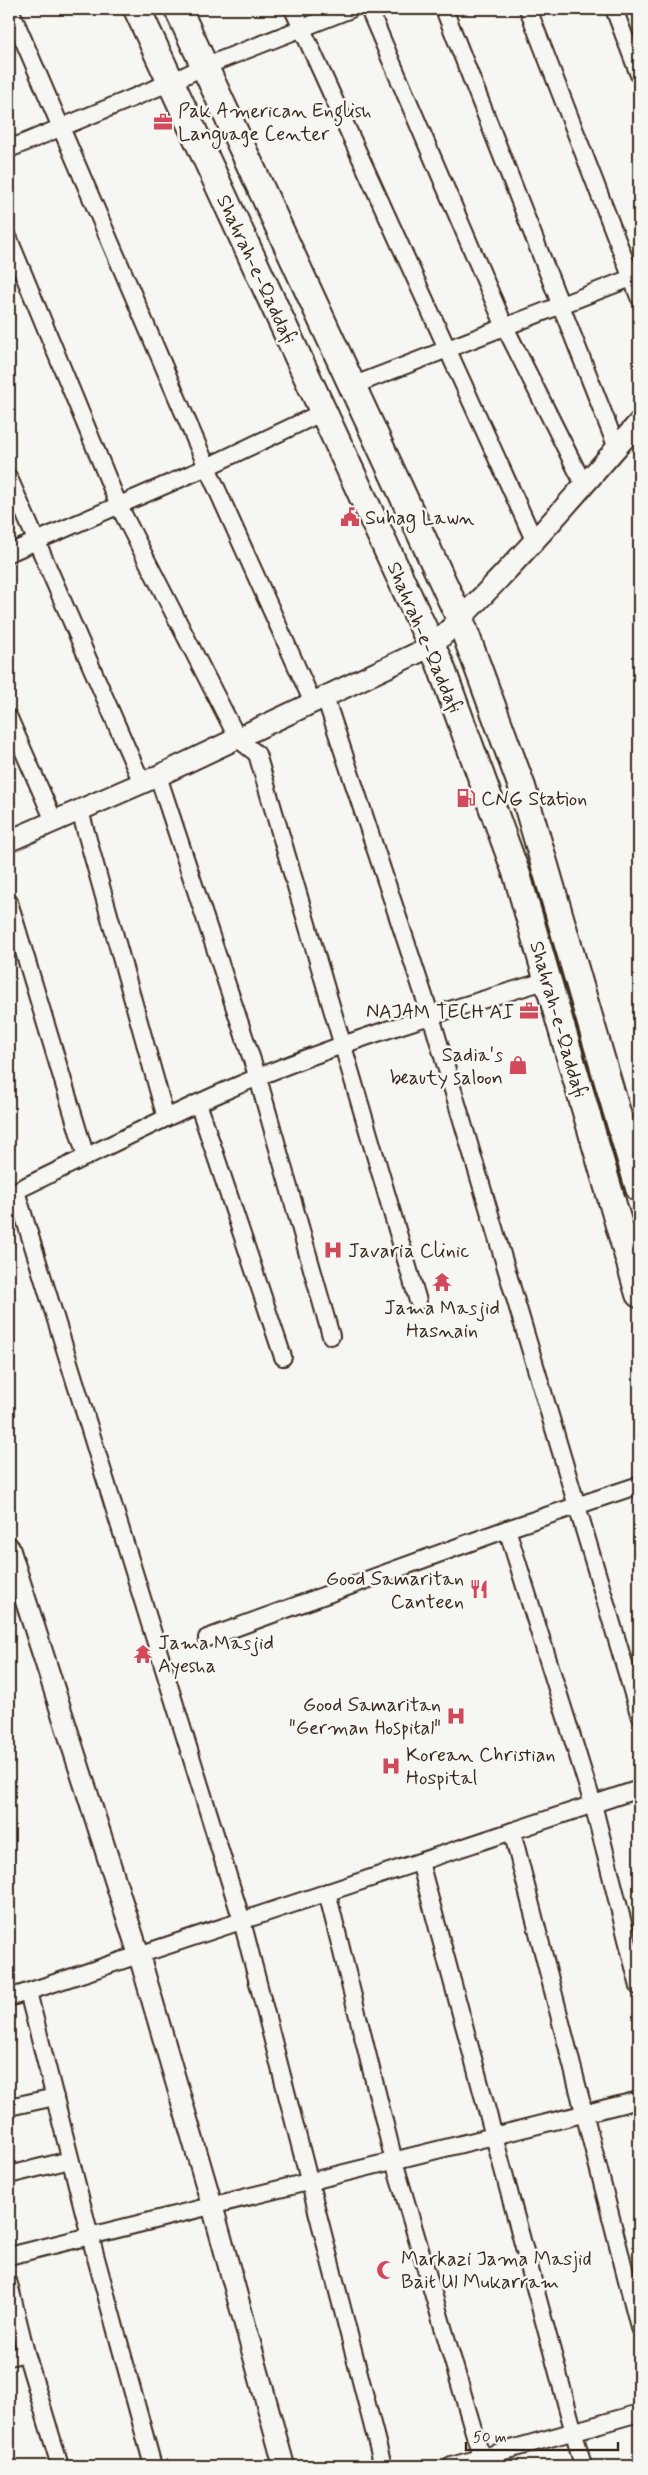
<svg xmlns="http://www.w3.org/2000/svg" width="648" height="2475" font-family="Mynerve,sans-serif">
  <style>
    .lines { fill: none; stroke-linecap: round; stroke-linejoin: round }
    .minor-casing { stroke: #3b2a1e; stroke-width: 20 }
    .tertiary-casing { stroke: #3b2a1e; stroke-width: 24 }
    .primary-casing { stroke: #3b2a1e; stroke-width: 30 }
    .minor { stroke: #f6f6f2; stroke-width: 16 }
    .tertiary { stroke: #f6f6f2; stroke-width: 20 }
    .primary { stroke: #f6f6f2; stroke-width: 26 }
    .labels { text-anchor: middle; stroke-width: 5; stroke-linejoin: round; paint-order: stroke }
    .poi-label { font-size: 20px; fill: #3b2a1e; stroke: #f6f6f2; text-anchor: start }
    .street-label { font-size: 20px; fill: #3b2a1e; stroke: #f6f6f2 }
  </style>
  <rect width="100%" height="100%" fill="#f6f6f2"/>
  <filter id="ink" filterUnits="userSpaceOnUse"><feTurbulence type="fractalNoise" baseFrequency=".02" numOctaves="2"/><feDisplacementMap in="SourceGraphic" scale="10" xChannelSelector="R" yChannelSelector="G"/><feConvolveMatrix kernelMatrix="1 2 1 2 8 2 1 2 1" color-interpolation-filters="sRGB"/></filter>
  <g filter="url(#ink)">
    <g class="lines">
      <!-- minor casing -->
      <g class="minor-casing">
        <g id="minor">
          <path d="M10,9L207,467L313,703"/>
          <path d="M293,9L534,540"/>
          <path d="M369,9L505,327L584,485"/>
          <path d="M444,9L617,448"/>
          <path d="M528,9L639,297"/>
          <path d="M614,9L639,75"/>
          <path d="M9,149L171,82L203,67L351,9"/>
          <path d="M9,239L119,506L238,739L257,754L418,1301"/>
          <path d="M352,386L631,278"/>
          <path d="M9,478L142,783"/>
          <path d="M9,553L207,467L323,412"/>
          <path d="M325,697L433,1023L639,1714"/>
          <path d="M9,718L54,821"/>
          <path d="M158,776L258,1078L331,1336"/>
          <path d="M80,811L166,1118"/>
          <path d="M9,902L86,1157"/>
          <path d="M198,1103L283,1357"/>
          <path d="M16,1191L242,1921L383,2466"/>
          <path d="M9,1194C81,1160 152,1123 225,1091C329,1045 439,1013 548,980"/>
          <path d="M507,1529L593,1804L639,1987"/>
          <path d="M207,1638L507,1529L639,1485"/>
          <path d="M512,1831L639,2327"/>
          <path d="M420,1862L583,2466"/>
          <path d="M327,1892L394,2161L484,2466"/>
          <path d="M28,1992L90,2236L153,2466"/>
          <path d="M9,1998L639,1789"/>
          <path d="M9,2107L55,2097"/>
          <path d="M9,2175L70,2160"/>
          <path d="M9,2256L639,2100"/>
          <path d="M9,2284L26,2353L60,2466"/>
          <path d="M9,2357L26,2353"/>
          <path d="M451,2466L639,2413"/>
        </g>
      </g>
      <!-- tertiary casing -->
      <g class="tertiary-casing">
        <g id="tertiary">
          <path d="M9,841L158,776L432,646C506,576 572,499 639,422"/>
          <path d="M9,1548L139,1955L212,2205L284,2466"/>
        </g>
      </g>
      <!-- primary casing -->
      <g class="primary-casing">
        <g id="primary">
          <path d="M137,9L440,664L517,875L639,1294"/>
          <path d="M178,9L460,619L522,787L639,1188"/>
        </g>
      </g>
      <!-- minor -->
      <use href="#minor" class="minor"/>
      <!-- tertiary -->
      <use href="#tertiary" class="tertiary"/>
      <!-- primary -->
      <use href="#primary" class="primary"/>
    </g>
  </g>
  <!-- icons -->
  <defs>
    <g id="office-bare" transform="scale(1.5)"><path d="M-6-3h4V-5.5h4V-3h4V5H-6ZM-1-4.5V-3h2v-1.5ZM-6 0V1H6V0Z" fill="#d1495b" stroke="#f6f6f2" stroke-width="2.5" paint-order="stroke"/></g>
    <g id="civic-bare" transform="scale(1.5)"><path d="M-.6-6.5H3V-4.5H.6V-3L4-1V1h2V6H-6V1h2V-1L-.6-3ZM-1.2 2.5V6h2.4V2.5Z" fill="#d1495b" stroke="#f6f6f2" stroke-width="2.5" paint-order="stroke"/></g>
    <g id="fuel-bare" transform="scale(1.5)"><path d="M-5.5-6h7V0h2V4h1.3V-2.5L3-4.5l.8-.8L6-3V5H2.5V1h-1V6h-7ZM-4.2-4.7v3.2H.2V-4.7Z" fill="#d1495b" stroke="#f6f6f2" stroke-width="2.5" paint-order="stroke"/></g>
    <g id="shop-bare" transform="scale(1.5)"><path d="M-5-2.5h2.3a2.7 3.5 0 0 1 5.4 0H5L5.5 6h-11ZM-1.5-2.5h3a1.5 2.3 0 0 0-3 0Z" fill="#d1495b" stroke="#f6f6f2" stroke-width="2.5" paint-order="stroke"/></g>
    <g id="hospital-bare" transform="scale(1.5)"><path d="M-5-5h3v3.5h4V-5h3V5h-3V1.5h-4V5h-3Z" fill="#d1495b" stroke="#f6f6f2" stroke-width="2.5" paint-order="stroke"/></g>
    <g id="temple-bare" transform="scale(1.5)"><path d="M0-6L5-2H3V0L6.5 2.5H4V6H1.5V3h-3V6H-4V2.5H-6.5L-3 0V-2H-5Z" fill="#d1495b" stroke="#f6f6f2" stroke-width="2.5" paint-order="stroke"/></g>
    <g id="restaurant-bare" transform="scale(1.5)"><path d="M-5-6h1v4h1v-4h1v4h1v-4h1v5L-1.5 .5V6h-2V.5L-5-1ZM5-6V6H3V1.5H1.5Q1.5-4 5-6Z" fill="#d1495b" stroke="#f6f6f2" stroke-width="2.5" paint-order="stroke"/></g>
    <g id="mosque-bare" transform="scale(1.5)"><path d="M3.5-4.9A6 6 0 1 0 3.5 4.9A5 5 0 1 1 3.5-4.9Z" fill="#d1495b" stroke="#f6f6f2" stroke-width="2.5" paint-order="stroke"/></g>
  </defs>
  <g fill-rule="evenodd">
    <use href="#office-bare" x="163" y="122"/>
    <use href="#civic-bare" x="350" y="517"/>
    <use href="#fuel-bare" x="466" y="798"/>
    <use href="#office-bare" x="529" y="1011"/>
    <use href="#shop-bare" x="518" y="1065"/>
    <use href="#hospital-bare" x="333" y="1250"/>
    <use href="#temple-bare" x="442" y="1282"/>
    <use href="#restaurant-bare" x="479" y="1589"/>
    <use href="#temple-bare" x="143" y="1654"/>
    <use href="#hospital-bare" x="456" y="1716"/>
    <use href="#hospital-bare" x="391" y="1766"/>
    <use href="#mosque-bare" x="386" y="2270"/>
  </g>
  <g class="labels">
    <!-- poi labels -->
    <g class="poi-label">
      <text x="178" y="117">Pak American English<tspan x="178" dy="23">Language Center</tspan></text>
      <text x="365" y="524">Suhag Lawn</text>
      <text x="481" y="805">CNG Station</text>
      <text x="514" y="1018" text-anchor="end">NAJAM TECH AI</text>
      <text x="503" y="1061" text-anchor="end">Sadia's<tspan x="503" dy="23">beauty saloon</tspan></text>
      <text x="348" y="1257">Javaria Clinic</text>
      <text x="442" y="1314" text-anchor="middle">Jama Masjid<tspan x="442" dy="23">Hasnain</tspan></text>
      <text x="464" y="1585" text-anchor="end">Good Samaritan<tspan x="464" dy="23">Canteen</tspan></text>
      <text x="158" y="1649">Jama Masjid<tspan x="158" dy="23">Ayesha</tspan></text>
      <text x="441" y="1711" text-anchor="end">Good Samaritan<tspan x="441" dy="23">"German Hospital"</tspan></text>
      <text x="406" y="1761">Korean Christian<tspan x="406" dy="23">Hospital</tspan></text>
      <text x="401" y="2265">Markazi Jama Masjid<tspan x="401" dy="23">Bait Ul Mukarram</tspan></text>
    </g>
    <!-- street labels -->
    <g class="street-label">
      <text transform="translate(257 269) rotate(65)" y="7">Shahrah-e-Qaddafi</text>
      <text transform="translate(425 637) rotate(67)" y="7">Shahrah-e-Qaddafi</text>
      <text transform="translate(559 1019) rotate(74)" y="7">Shahrah-e-Qaddafi</text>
    </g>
  </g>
  <!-- margin -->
  <rect width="648" height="2475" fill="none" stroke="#f6f6f2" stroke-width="30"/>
  <rect x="15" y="15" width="618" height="2445" fill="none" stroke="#3b2a1e" stroke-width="2" filter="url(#ink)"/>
  <!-- scale -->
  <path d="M466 2442v8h152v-8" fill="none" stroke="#3b2a1e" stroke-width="2.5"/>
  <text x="473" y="2442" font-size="15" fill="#3b2a1e" stroke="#f6f6f2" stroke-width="4" paint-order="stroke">50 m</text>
</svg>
